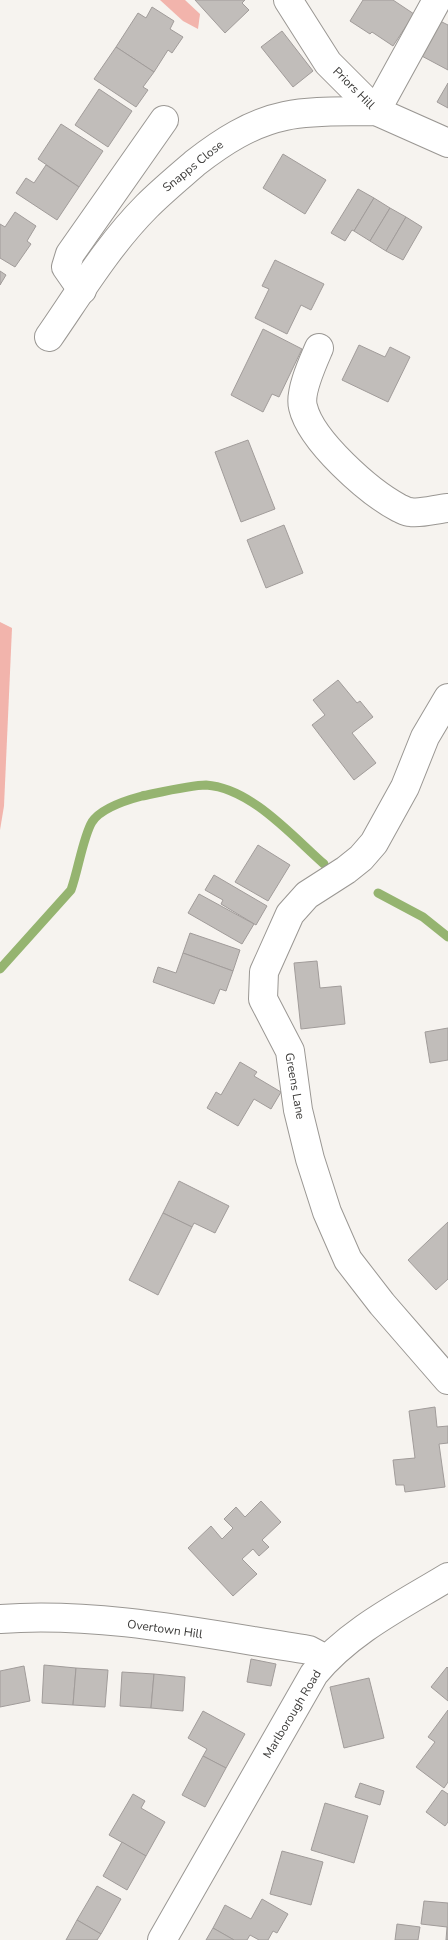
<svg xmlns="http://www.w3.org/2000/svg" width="448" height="1940" font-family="'Nunito Sans',sans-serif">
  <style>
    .green { fill: #f2b4ac }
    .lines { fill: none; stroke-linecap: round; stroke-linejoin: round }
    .stream { stroke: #95b470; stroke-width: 9 }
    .building { fill: #c1bdba; stroke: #a19c9a }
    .minor-casing { stroke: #9a9793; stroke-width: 30 }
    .major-casing { stroke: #9a9793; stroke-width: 30 }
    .minor { stroke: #fff; stroke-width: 28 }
    .major { stroke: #fff; stroke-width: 28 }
    .labels { text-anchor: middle; stroke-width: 4; stroke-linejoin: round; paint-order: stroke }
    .street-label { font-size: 12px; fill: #393836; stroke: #fff }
  </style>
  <rect width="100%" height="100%" fill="#f6f3ef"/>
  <!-- green -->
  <g class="green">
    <path d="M160,0H185L200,14L198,29L183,21Z"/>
    <path d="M0,622L12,628L4,806L0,830Z"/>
  </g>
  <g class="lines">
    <!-- stream -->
    <g class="stream">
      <path d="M378,893L423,917L448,937"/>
      <path d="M0,969L71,890C78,871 83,837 92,822C101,808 127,800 142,796C157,793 191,785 206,785C251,788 292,836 324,864"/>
    </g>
  </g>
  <!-- building -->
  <g class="building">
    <path d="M195,0H245L242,3L249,10L225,33Z"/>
    <path d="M363,0H393L414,14L393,46L372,32L370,34L350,21Z"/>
    <path d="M152,7L174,21L170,29L183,37L172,53L168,50L154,72L116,47L138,13L146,18Z"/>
    <path d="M436,19L448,25V70L418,54Z"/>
    <path d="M282,31L313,71L293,87L261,47Z"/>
    <path d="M116,47L154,72L143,87L148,90L136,107L94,79Z"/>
    <path d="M448,83V108L437,102Z"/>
    <path d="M99,89L132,111L108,147L75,125Z"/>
    <path d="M61,124L103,151L79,187L38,159Z"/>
    <path d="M283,154L326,180L305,214L263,188Z"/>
    <path d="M46,165L79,187L57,220L16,193L26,178L34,183Z"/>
    <path d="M358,189L374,198L354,231L352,230L345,241L331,233Z"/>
    <path d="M374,198L390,208L370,241L354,231Z"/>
    <path d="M390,208L406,217L386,251L370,241Z"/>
    <path d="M15,212L36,226L27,241L31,244L15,267L0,258V224L5,227Z"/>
    <path d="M406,217L422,227L403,260L386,251Z"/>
    <path d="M275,260L324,284L311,310L301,305L287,334L255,318L269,289L262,286Z"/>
    <path d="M0,271L6,275L0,285Z"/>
    <path d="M263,329L302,349L279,397L272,394L263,412L231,395Z"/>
    <path d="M359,345L385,357L390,347L410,357L388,402L342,380Z"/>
    <path d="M248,440L275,509L241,522L215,452Z"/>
    <path d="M284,525L303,573L266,588L247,540Z"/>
    <path d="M338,680L357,703L360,701L373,717L352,733L376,763L354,780L312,725L325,715L313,700Z"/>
    <path d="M258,845L290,865L268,901L235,882Z"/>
    <path d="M214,875L267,906L256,925L221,904L223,900L205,890Z"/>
    <path d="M199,894L254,924L242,944L188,913Z"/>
    <path d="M190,933L240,950L233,971L183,953Z"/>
    <path d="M183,953L233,971L226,991L220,989L214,1004L153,982L158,967L176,973Z"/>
    <path d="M317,961L320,988L341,986L345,1024L301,1029L294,963Z"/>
    <path d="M448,1028V1060L430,1063L425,1032Z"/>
    <path d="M240,1062L257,1072L254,1076L281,1092L271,1109L254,1099L238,1126L207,1108L216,1092L221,1095Z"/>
    <path d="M179,1181L229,1206L215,1233L194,1223L192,1227L163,1213Z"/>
    <path d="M163,1213L192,1227L158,1295L129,1280Z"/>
    <path d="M448,1222V1279L436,1290L408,1260Z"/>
    <path d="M435,1407L437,1427L448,1426V1443L439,1444L445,1487L405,1492L404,1485H396L393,1460L415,1458L409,1411Z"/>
    <path d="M261,1501L281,1522L262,1540L269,1547L259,1556L253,1549L242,1559L257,1574L233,1596L188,1548L211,1526L222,1539L233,1528L224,1519L236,1507L245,1517Z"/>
    <path d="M251,1659L276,1664L271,1686L247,1682Z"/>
    <path d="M44,1665L76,1668L73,1705L42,1703Z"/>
    <path d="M24,1666L30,1701L0,1707V1671Z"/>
    <path d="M447,1667L448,1668V1701L431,1687Z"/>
    <path d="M76,1668L108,1670L105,1707L73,1705Z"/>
    <path d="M122,1672L154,1674L151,1708L120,1706Z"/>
    <path d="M154,1674L185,1677L183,1711L151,1708Z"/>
    <path d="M369,1678L384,1738L344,1748L330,1687Z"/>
    <path d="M448,1710V1782L444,1788L416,1767L435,1742L428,1737Z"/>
    <path d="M203,1711L245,1734L226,1768L203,1756L207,1749L188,1738Z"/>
    <path d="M203,1756L226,1768L205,1807L182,1795Z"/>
    <path d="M360,1783L384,1791L380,1805L355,1797Z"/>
    <path d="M442,1790L448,1794V1822L445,1826L426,1812Z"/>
    <path d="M133,1794L145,1801L141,1808L165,1822L146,1856L109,1835Z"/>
    <path d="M325,1803L368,1816L354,1863L311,1850Z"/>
    <path d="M122,1842L146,1856L127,1890L103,1876Z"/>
    <path d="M282,1851L323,1862L311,1905L270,1894Z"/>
    <path d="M97,1886L121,1899L101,1934L77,1920Z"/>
    <path d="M262,1899L288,1914L277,1933L273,1931L268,1940H259L250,1935L247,1940H234L213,1928L225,1905L251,1919Z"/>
    <path d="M424,1901L448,1903V1940H446L447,1927L421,1924Z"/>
    <path d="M77,1920L101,1934L97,1940H66Z"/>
    <path d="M397,1924L420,1927L418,1940H395Z"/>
    <path d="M213,1928L234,1940H206Z"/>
  </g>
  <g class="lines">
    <!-- minor casing -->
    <g class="minor-casing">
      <g id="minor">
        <path d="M288,0L328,63L376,111L448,143"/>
        <path d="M82,290L66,267L70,254L164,120"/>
        <path d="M49,337C80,292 109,244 147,206C162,191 179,177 195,163C222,142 251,123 285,116C314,110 346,112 376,111L437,0"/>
        <path d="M319,348C313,362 299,392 303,407C311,441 369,492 399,508C402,509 406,512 410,512C421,514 436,509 448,508"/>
        <path d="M448,698L425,737L405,787L374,843L361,858L346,870L307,895L290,914L264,972L263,999L290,1051L298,1110L310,1159L327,1212L348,1260L382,1304L448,1380"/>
        <path d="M0,1619C99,1611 211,1635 309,1650L326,1659"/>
      </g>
    </g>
    <!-- major casing -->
    <g class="major-casing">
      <path id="major" d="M162,1940L314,1674C349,1631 402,1605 448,1577"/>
    </g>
    <!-- minor -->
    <use href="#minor" class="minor"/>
    <!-- major -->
    <use href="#major" class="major"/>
  </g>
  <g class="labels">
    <!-- street labels -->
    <g class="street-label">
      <text transform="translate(354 88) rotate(45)" y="4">Priors Hill</text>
      <text transform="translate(193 166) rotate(-39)" y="4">Snapps Close</text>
      <text transform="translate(295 1086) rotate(80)" y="4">Greens Lane</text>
      <text transform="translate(165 1629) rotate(8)" y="4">Overtown Hill</text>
      <text transform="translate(292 1714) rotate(-59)" y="4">Marlborough Road</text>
    </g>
  </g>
</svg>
